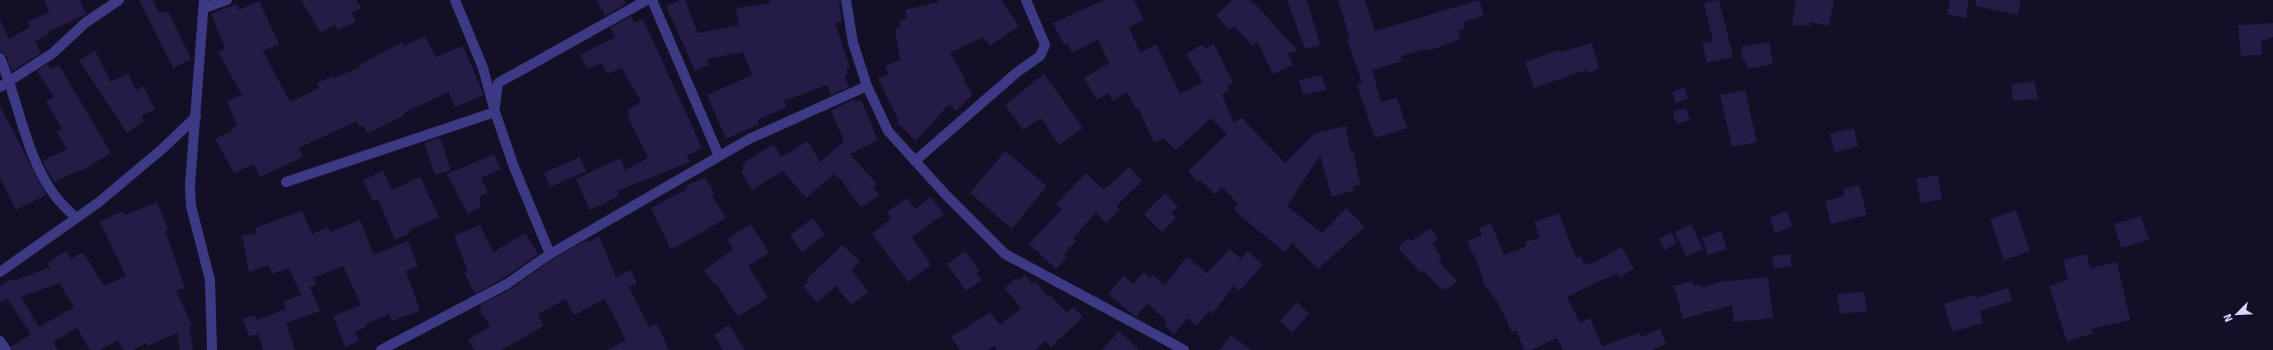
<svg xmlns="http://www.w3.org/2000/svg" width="2273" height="350" font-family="'Fira Sans',sans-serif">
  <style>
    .building { fill: #241b47; fill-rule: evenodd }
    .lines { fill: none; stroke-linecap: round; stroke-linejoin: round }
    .street { stroke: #3d3a85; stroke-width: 10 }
  </style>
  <rect width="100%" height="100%" fill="#130f26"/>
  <!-- building -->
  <g class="building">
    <path d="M44,0H80L86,14L48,32L49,34L35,41L41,53L12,71L6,55L0,51V20L9,39L30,27L28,22L49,12Z"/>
    <path d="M139,0H153L159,13L168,11L191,59L173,68Z"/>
    <path d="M301,0H356L361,8L352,13L356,22L338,30L335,24L321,33Z"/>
    <path d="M597,0H624L626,4L605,16Z"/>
    <path d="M680,0H685L698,33L739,25L736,8L771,3L770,0H839L842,22L835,23L850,67L846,68L848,73L845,75V78L849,87L831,95L827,85L784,101L787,107L757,120L759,124L726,139L707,95L752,75L743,52L707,59L709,65L695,71L666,6Z"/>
    <path d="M938,0H1001L1019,26L990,46L983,37L950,53L965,79L963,81L973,94L956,111L949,104L916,141L896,122L899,121L878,78L889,74L885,66L900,60L895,28L901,27L899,20L907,19L905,10L938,2Z"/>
    <path d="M1104,0H1134L1144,20L1129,27L1140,53L1156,44L1180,94L1203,82L1186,54L1203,44L1206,49L1214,44L1233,83L1227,86L1229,90L1222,95L1234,123L1241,117L1285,163L1315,133L1346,126L1350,151H1353L1360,184L1352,187L1355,190L1332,197L1320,155L1287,206L1322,233L1346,208L1365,227L1318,269L1292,243L1285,252L1245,220L1234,209L1238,204L1222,187L1215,194L1200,180L1198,182L1188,171L1227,134L1211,118L1176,150L1164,138L1154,143L1138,108L1136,109L1127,92L1113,101L1108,93L1097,100L1084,78L1109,63L1098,40L1072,53L1067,43L1064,45L1053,23Z"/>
    <path d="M1232,0H1249L1255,4L1298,51L1288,53L1293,65L1273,74L1257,41L1253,46L1234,26L1229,30L1216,15Z"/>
    <path d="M1287,0H1307L1320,45L1305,49Z"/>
    <path d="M1338,0H1365L1375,31L1479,0L1484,16L1463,22L1465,28L1458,31L1461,39L1428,51L1427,49L1401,56L1402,61L1372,70L1381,102L1397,98L1407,128L1375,138L1357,84L1362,82L1347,40L1350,39Z"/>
    <path d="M1719,0L1733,57L1707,63L1702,43L1713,41L1704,3Z"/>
    <path d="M1796,0H1834L1829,26L1810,22V26L1792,25Z"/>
    <path d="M1950,0H1969L1966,18L1947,14Z"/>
    <path d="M1976,0H2021L2018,15L1976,6Z"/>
    <path d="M259,1L279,44L263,51L290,102L319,88L317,83L333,76L334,78L360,67L359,65L402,42L404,46L425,36L436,57L463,46L484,95L455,107L449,92L405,112L403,116L367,134L363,126L359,127L357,121L299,148L303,157L260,177L254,164L234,173L215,139L233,130L232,128L237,126L227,101L242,95L218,52L225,48L211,14L236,4L239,10Z"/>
    <path d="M631,16L635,23L643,19L702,148L687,156L690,162L617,191L619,196L590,210L576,179L620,158L625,170L648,158L627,115L630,114L627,110L641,102L622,68L607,74L602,63L588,69L580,55L615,37L610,28Z"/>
    <path d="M2273,23V37L2261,41L2262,55L2241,56L2238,25Z"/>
    <path d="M1769,42L1773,64L1747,69L1746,61H1743L1741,47Z"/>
    <path d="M1592,43L1599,69L1587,73L1586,70L1534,88L1525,62L1559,50L1560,52Z"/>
    <path d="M95,51L111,82L128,73L136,90L143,86L155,109L141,116L144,121L127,133L79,60Z"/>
    <path d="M47,64L50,69L59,65L111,153L81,171L80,170L54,182L42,161L67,149L57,132L62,129L46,101L54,97L37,71Z"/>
    <path d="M1044,74L1083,128L1059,145L1041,118L1023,130L1005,105Z"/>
    <path d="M1322,75L1326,90L1303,95L1299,80Z"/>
    <path d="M2035,81L2038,99L2013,101L2011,84Z"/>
    <path d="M1684,87L1688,99L1676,103L1672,92Z"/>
    <path d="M1745,90L1757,142L1732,147L1720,95Z"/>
    <path d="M854,99L855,102L861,100L878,140L850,154L877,184L873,187L879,195L861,208L840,178L839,179L834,174L806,198L783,171L752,190L741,171L744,169L742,166L746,164L744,162L774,144L781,157L808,141L820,162L844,141L831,111Z"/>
    <path d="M0,106L46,195L16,210L0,178Z"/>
    <path d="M1686,108L1690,120L1676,124L1673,111Z"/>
    <path d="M1854,128L1858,146L1835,152L1830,134Z"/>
    <path d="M440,137L451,170L435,175L424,143Z"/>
    <path d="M1005,151L1047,186L1012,229L970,193Z"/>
    <path d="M494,154L501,169L481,178L488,193L479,197L481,207L468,214L447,174Z"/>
    <path d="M580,157L586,171L550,187L544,173Z"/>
    <path d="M1129,167L1142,181L1116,206L1120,210L1106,223L1096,213L1073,238L1076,241L1064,254L1067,257L1056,269L1029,244L1062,209L1056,204L1086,173L1104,190Z"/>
    <path d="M383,171L392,190L420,177L439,217L409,230L410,233L395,240L378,199L373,201L363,180Z"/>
    <path d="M1938,175L1942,199L1921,203L1916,179Z"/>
    <path d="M705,177L715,194L712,196L726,218L671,250L651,208L687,189L686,186Z"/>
    <path d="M1859,185L1867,215L1831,224L1825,201L1845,196L1843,189Z"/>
    <path d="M1165,193L1178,207L1171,213L1176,218L1162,232L1144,214Z"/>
    <path d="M931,197L944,214L912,237L931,265L908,282L872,234L891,219L887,212L907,198L915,209Z"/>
    <path d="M157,202L168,229L165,230L185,288L176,290L192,326L189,327L193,350H180L177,333L148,346L146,343L133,350H124L118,340L100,350H90L77,328L53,342L58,350H12L11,347L31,334L7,299L0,303V286L11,279L13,281L50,267L47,263L66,251L71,259L83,252L104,286L126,276L100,222L122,211L125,215ZM59,283L74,307L39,327L21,297Z"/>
    <path d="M2016,210L2030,251L2004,260L1990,219Z"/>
    <path d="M302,211L312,234L328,227L330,232L360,220L374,255L408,241L418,266L406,271L420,311L392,321L389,314L365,325L366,327L355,332L359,341L345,347L333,316L361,305L343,266L313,278L316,284L310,287L320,311L286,323L295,350H263L258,334L249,337L243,319L255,315L257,320L286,309L283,302L301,295L289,268L272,274L269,265L249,272L242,236L257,233L255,228Z"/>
    <path d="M1787,211L1792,227L1775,233L1770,217Z"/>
    <path d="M1559,213L1576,258L1581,256L1584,264L1588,262L1589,265L1622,247L1634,269L1619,277L1617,273L1567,297L1580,323L1590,318L1602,346L1639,333L1641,337L1660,329L1666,344L1652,350H1563L1557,338L1532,350H1524L1516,330L1512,332L1500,307L1488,288L1486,289L1474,253L1472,254L1467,241L1482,235L1479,228L1491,223L1504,255L1526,247L1525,242L1540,238L1534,222Z"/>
    <path d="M2141,216L2149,240L2121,248L2114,224Z"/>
    <path d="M813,218L825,235L802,252L790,235Z"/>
    <path d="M751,224L769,253L748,266L768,297L738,317L717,285L716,286L704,270L733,249L727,239Z"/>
    <path d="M1691,224L1703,249L1686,257L1675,232Z"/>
    <path d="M480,225L493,252L525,233L538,254L504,278L475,294L464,272L468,271L454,236Z"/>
    <path d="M1431,228L1438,240L1432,243L1442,259L1439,261L1457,281L1447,290L1445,287L1442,290L1424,271L1421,273L1398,248L1408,238L1411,241Z"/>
    <path d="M1721,231L1727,249L1708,255L1702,238Z"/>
    <path d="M1671,232L1677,243L1665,250L1659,239Z"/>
    <path d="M599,236L616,277L631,270L637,283L629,287L649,327L657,324L669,350H607L626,340L605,299L574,315L566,299L538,314L544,326L501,350H475L468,340L490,326L479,310L482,308L480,305L511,289L553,259L587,240L588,242Z"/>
    <path d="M842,245L860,261L852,270L868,292L851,305L836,286L817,303L803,286L808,282L806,280Z"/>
    <path d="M1230,249L1241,259L1248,251L1263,265L1239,291L1234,286L1212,314L1209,311L1197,326L1187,318L1174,334L1164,325L1167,321L1147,303L1136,317L1108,294L1124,275L1133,284L1144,272L1150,278L1153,275L1165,285L1187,257L1207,273Z"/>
    <path d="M965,251L980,271L976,273L982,280L966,291L947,264Z"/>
    <path d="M1790,254L1792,266L1774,269L1772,256Z"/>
    <path d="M2087,254L2090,268L2117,262L2130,320L2091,329L2093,333L2067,342L2049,286L2068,280L2063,260Z"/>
    <path d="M1025,275L1032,284L1035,281L1048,297L1050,295L1067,313L1073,307L1083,317L1051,347L1045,341L1035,350H997L994,346L987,350H960L951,337L990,312L1000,325L1021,308L1004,288L1016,278L1018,281Z"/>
    <path d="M1768,277L1773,318L1734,322L1732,305L1683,319L1674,286L1692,281L1694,286L1700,284L1701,288L1719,282Z"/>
    <path d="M2008,288L2012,301L1980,311L1983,323L1952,332L1944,304L1975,295L1976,298Z"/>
    <path d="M1864,292L1867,311L1840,314L1837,294Z"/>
    <path d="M1297,302L1309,314L1292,333L1280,321Z"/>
    <path d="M729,325L745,350H723L714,335Z"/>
    <path d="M1119,331L1139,350H1102Z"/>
    <path d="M1231,335L1251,350H1219Z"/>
  </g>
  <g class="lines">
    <!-- street -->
    <g class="street">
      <path d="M204,0L190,185L191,206L210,280L212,350"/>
      <path d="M455,0L483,68L495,112L514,167L550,254"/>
      <path d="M652,0L719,156"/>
      <path d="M846,0L853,43L867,86L888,131L946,195L1005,254L1184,350"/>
      <path d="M204,8L227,0"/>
      <path d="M0,58C19,102 25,154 53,193C59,202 68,210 76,218"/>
      <path d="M0,87L53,53L85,23L119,0"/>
      <path d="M495,106L498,83L647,0"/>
      <path d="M915,161L1016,73L1040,56L1045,45L1026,0"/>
      <path d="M286,182L495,112"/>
      <path d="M0,272L99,202L161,150L196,117"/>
      <path d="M0,341L6,350"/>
      <path d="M381,350L507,284L550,254L749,139L867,86"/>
    </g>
  </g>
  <!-- north arrow -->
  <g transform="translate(2237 314) rotate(246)" stroke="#130f26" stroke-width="3" paint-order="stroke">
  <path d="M0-3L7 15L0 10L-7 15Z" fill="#d9d4ff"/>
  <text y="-6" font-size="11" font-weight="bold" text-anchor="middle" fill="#d9d4ff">N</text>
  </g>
</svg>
